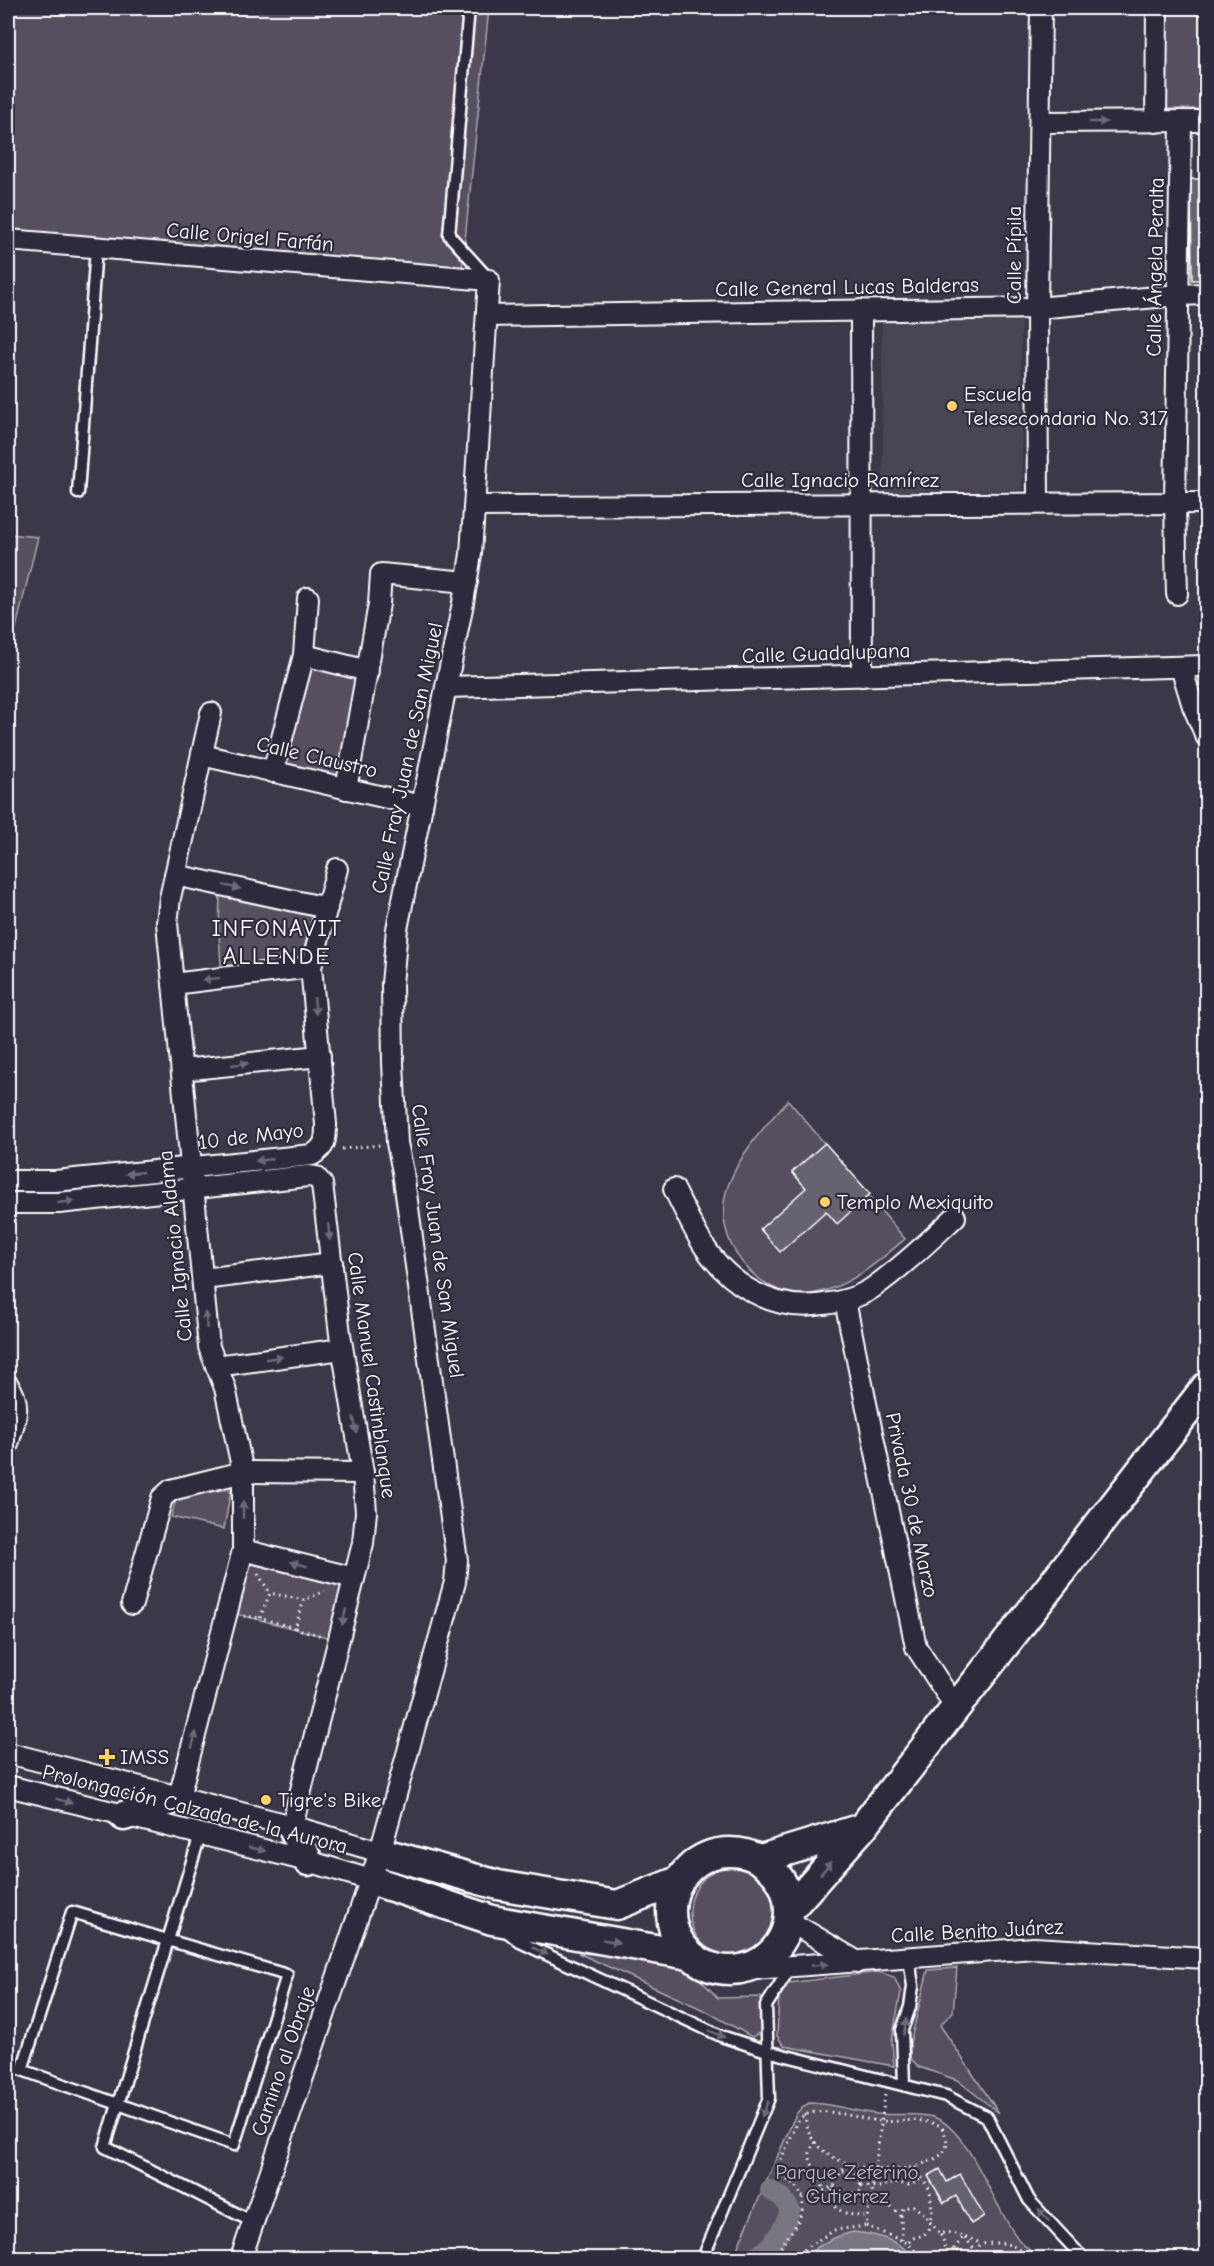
<svg xmlns="http://www.w3.org/2000/svg" width="1214" height="2266" font-family="'Comic Neue',sans-serif">
  <style>
    .built { fill: #494455 }
    .green { fill: #555060; stroke: #aaa8b0; stroke-width: 1.5 }
    .water { fill: #797682; stroke: #afadb4; stroke-width: 1.5 }
    .lines { fill: none; stroke-linecap: round; stroke-linejoin: round }
    .canal { stroke: #797682; stroke-width: 20 }
    .building { fill: #666270; stroke: #fff; stroke-width: 1.5 }
    .service-casing { stroke: #fff; stroke-width: 15 }
    .minor-casing { stroke: #fff; stroke-width: 24 }
    .secondary-casing { stroke: #fff; stroke-width: 33 }
    .path { stroke: #fff; stroke-width: 3; stroke-dasharray: 1.5 4.5; stroke-linecap: butt }
    .service { stroke: #2f2a3d; stroke-width: 10 }
    .minor { stroke: #2f2a3d; stroke-width: 20 }
    .secondary { stroke: #2f2a3d; stroke-width: 28 }
    .oneway { fill: #6d6a77 }
    .poi-dot { fill: #ffd166; stroke: #2f2a3d; stroke-width: 2 }
    .labels { text-anchor: middle; stroke-width: 4.5; stroke-linejoin: round; paint-order: stroke }
    .street-label { font-size: 21px; fill: #fff; stroke: #2f2a3d }
    .poi-label { font-size: 21px; fill: #fff; stroke: #2f2a3d; text-anchor: start }
    .park-label { font-size: 21px; fill: #bbb9bf; stroke: #2f2a3d }
    .quarter-label { font-size: 24px; letter-spacing: 1.5px; fill: #fff; stroke: #2f2a3d }
  </style>
  <rect width="100%" height="100%" fill="#3c3749"/>
  <filter id="ink" filterUnits="userSpaceOnUse"><feTurbulence type="fractalNoise" baseFrequency=".0167" numOctaves="2"/><feDisplacementMap in="SourceGraphic" scale="12" xChannelSelector="R" yChannelSelector="G"/><feConvolveMatrix kernelMatrix="1 2 1 2 8 2 1 2 1" color-interpolation-filters="sRGB"/></filter>
  <g filter="url(#ink)">
    <!-- built -->
    <path class="built" d="M1021,320L1022,490L883,492L882,321Z"/>
    <!-- green -->
    <g class="green">
      <path d="M8,8H489L461,278L8,240Z"/>
      <rect x="1165" y="8" width="41" height="101"/>
      <path d="M8,534L38,537L8,661Z"/>
      <path d="M310,657L367,675L342,782L285,768Z"/>
      <path d="M220,891L326,911L308,960L221,966L219,933Z"/>
      <path d="M788,1100L905,1239C879,1261 851,1286 816,1293C759,1304 708,1239 728,1186C740,1153 764,1127 788,1100Z"/>
      <path d="M231,1489L224,1529L171,1517L177,1496Z"/>
      <path d="M243,1550L354,1578L339,1640L236,1614Z"/>
      <circle cx="737" cy="1912" r="47"/>
      <path d="M578,1953L639,1957L693,1972L718,1998L761,1997V2032L752,2037L706,2011Z"/>
      <path d="M957,1968L953,2012L940,2025L999,2113L957,2080L919,2067L910,2058V2043L928,1970Z"/>
      <path d="M879,1972L894,1977L901,1992L892,2040L894,2066L784,2046L777,2036L779,1995L788,1983Z"/>
      <path d="M809,2103C832,2103 855,2112 878,2114C896,2116 916,2112 933,2117C970,2128 995,2211 1019,2240C1025,2247 1033,2253 1040,2258H733L796,2114L802,2107Z"/>
    </g>
    <!-- water -->
    <path class="water" d="M853,2232C876,2234 900,2240 914,2258H803C819,2245 832,2237 853,2232Z"/>
    <g class="lines">
      <!-- canal -->
      <path class="canal" d="M753,2258C770,2251 785,2228 790,2210L783,2198L770,2190"/>
    </g>
    <!-- building -->
    <g class="building">
      <path d="M1191,179H1206V280H1192Z"/>
      <path d="M825,1143L870,1194L837,1224L826,1211L780,1252L760,1229L806,1188L792,1172Z"/>
      <path d="M940,2169L947,2182L960,2174L984,2216L971,2224L956,2196L944,2203L928,2176Z"/>
    </g>
    <g class="lines">
      <!-- service casing -->
      <g class="service-casing">
        <g id="service">
          <path d="M469,8L449,235L489,279"/>
          <path d="M78,493L96,248"/>
          <path d="M200,1835L105,2147L253,2222"/>
          <path d="M72,1912L287,1975L234,2145L22,2070Z"/>
          <path d="M505,1930L520,1942L721,2036L767,2051L946,2096L987,2117L1029,2200L1083,2258"/>
          <path d="M904,2085L902,2030L910,2007L913,1986L909,1958"/>
          <path d="M703,2258L769,2098L766,2006L790,1968"/>
        </g>
      </g>
      <!-- minor casing -->
      <g class="minor-casing">
        <g id="minor">
          <path d="M1040,122L1206,121"/>
          <path d="M1156,122L1157,8"/>
          <path d="M8,240L489,280L471,554L463,603L397,929L392,984L393,1063L397,1143L403,1172L453,1533L457,1560L455,1582L380,1852L241,2258"/>
          <path d="M861,310L862,676"/>
          <path d="M487,316L1037,308L1178,295L1206,294"/>
          <path d="M1038,503L1037,308L1041,8"/>
          <path d="M475,506L1206,503"/>
          <path d="M1177,594L1175,503L1181,121"/>
          <path d="M304,655L368,671"/>
          <path d="M1181,667L1193,706L1206,736"/>
          <path d="M447,687L1206,666"/>
          <path d="M202,755L422,806"/>
          <path d="M273,772L304,655L308,598"/>
          <path d="M346,789L379,604L381,574L467,582"/>
          <path d="M175,875L327,908"/>
          <path d="M173,984L311,967"/>
          <path d="M182,1070L320,1056"/>
          <path d="M8,1181H55L312,1155C326,1147 326,1139 326,1124L311,967L337,869"/>
          <path d="M674,1189C682,1205 690,1222 699,1238C725,1283 772,1313 824,1304C840,1302 857,1298 871,1289C901,1268 928,1242 955,1217"/>
          <path d="M8,1203H59L308,1176L316,1177L322,1184L340,1334L363,1473L366,1512L363,1543L292,1826"/>
          <path d="M203,1279L332,1263"/>
          <path d="M845,1301L916,1647L956,1708"/>
          <path d="M216,1366L342,1349"/>
          <path d="M8,1385C23,1405 14,1422 8,1444"/>
          <path d="M243,1550L354,1578"/>
          <path d="M132,1604L162,1498L171,1490L243,1472L363,1473"/>
          <path d="M8,1753L292,1826L380,1852"/>
          <path d="M8,1786L308,1861L371,1880"/>
          <path d="M179,1797L243,1550V1472L225,1388L209,1347L167,923L170,898L211,713"/>
          <path d="M789,1921L858,1962"/>
          <path d="M740,1970L1034,1948L1206,1958"/>
        </g>
      </g>
      <!-- secondary casing -->
      <g class="secondary-casing">
        <g id="secondary">
          <path d="M124,1816L179,1797"/>
          <path d="M292,1826L308,1861"/>
          <circle cx="730" cy="1911" r="59"/>
          <path d="M380,1852L498,1885L617,1905L678,1881"/>
          <path d="M761,1859L862,1828"/>
          <path d="M371,1880L492,1920L689,1955"/>
          <path d="M790,1909L862,1828L1206,1387"/>
        </g>
      </g>
      <!-- path -->
      <g class="path">
        <path d="M342,1149L380,1145"/>
        <path d="M258,1574L270,1593"/>
        <path d="M304,1600L270,1593L260,1618L295,1628L304,1600L325,1591"/>
        <path d="M244,1616L260,1618"/>
        <path d="M295,1628L322,1636"/>
        <path d="M885,2095L871,2198L884,2202L901,2215L903,2208L913,2206L923,2213L940,2234L946,2232L964,2236L977,2253L974,2258"/>
        <path d="M805,2114C808,2167 875,2174 915,2167L930,2190L932,2211L928,2230L924,2235L913,2238L908,2243"/>
        <path d="M816,2142C799,2160 822,2170 823,2191L834,2186V2190L850,2195L860,2191L861,2186L882,2187L894,2182L909,2185L922,2178"/>
        <path d="M847,2164L837,2178L830,2198C837,2214 852,2216 868,2216"/>
        <path d="M843,2172L849,2171L857,2175L861,2186"/>
        <path d="M802,2196L820,2194L823,2191"/>
        <path d="M901,2215L902,2240"/>
        <path d="M866,2226L908,2243L921,2258"/>
        <path d="M954,2249L964,2236L980,2243"/>
        <path d="M977,2252L980,2244C1004,2242 1012,2242 1030,2258"/>
        <path d="M776,2258C782,2236 815,2215 798,2189C793,2179 782,2181 775,2173L799,2119C818,2102 858,2120 881,2121C906,2123 915,2116 941,2126C957,2154 937,2158 915,2167"/>
        <path d="M795,2258L808,2246L835,2230L866,2226L870,2198"/>
        <path d="M939,2258C946,2250 946,2244 940,2234"/>
        <path d="M951,2258L947,2254L954,2249L975,2258"/>
      </g>
      <!-- service -->
      <use href="#service" class="service"/>
      <!-- minor -->
      <use href="#minor" class="minor"/>
      <!-- secondary -->
      <use href="#secondary" class="secondary"/>
    </g>
    <!-- one-way arrows -->
    <defs><path id="oneway-solid" d="M-6-.8H1V-3.2L6.5 0L1 3.2V.8H-6Z" transform="scale(1.5)"/></defs>
    <g class="oneway">
      <use href="#oneway-solid" transform="translate(1098 122)"/>
      <use href="#oneway-solid" transform="translate(232 887) rotate(12)"/>
      <use href="#oneway-solid" transform="translate(211 979) rotate(173)"/>
      <use href="#oneway-solid" transform="translate(315 1006) rotate(84)"/>
      <use href="#oneway-solid" transform="translate(240 1064) rotate(-6)"/>
      <use href="#oneway-solid" transform="translate(264 1160) rotate(174)"/>
      <use href="#oneway-solid" transform="translate(134 1173) rotate(174)"/>
      <use href="#oneway-solid" transform="translate(66 1202) rotate(-5)"/>
      <use href="#oneway-solid" transform="translate(329 1232) rotate(84)"/>
      <use href="#oneway-solid" transform="translate(206 1320) rotate(-95)"/>
      <use href="#oneway-solid" transform="translate(274 1358) rotate(-8)"/>
      <use href="#oneway-solid" transform="translate(355 1425) rotate(80)"/>
      <use href="#oneway-solid" transform="translate(243 1510) rotate(-90)"/>
      <use href="#oneway-solid" transform="translate(299 1564) rotate(-165)"/>
      <use href="#oneway-solid" transform="translate(344 1617) rotate(104)"/>
      <use href="#oneway-solid" transform="translate(194 1740) rotate(-75)"/>
      <use href="#oneway-solid" transform="translate(64 1801) rotate(15)"/>
      <use href="#oneway-solid" transform="translate(257 1849) rotate(13)"/>
      <use href="#oneway-solid" transform="translate(826 1868) rotate(-49)"/>
      <use href="#oneway-solid" transform="translate(611 1941) rotate(10)"/>
      <use href="#oneway-solid" transform="translate(540 1951) rotate(25)"/>
      <use href="#oneway-solid" transform="translate(819 1965) rotate(-5)"/>
      <use href="#oneway-solid" transform="translate(905 2027) rotate(-79)"/>
      <use href="#oneway-solid" transform="translate(717 2034) rotate(24)"/>
      <use href="#oneway-solid" transform="translate(765 2109) rotate(112)"/>
      <use href="#oneway-solid" transform="translate(1044 2215) rotate(-134)"/>
    </g>
  </g>
  <!-- markers -->
  <g class="poi-dot">
    <circle cx="952" cy="406" r="6"/>
    <circle cx="825" cy="1202" r="6"/>
    <path d="M104 1748h6v6h6v6h-6v6h-6v-6h-6v-6h6z"/>
    <circle cx="266" cy="1800" r="6"/>
  </g>
  <g class="labels">
    <!-- street labels -->
    <g class="street-label">
      <text transform="translate(250 237) rotate(5)" y="7">Calle Origel Farfán</text>
      <text transform="translate(1014 255) rotate(-90)" y="7">Calle Pípila</text>
      <text transform="translate(1155 267) rotate(-89)" y="7">Calle Ángela Peralta</text>
      <text transform="translate(847 287) rotate(-1)" y="7">Calle General Lucas Balderas</text>
      <text x="840" y="487">Calle Ignacio Ramírez</text>
      <text transform="translate(826 653) rotate(-2)" y="7">Calle Guadalupana</text>
      <text transform="translate(317 757) rotate(13)" y="7">Calle Claustro</text>
      <text transform="translate(407 758) rotate(-78)" y="7">Calle Fray Juan de San Miguel</text>
      <text transform="translate(251 1136) rotate(-7)" y="7">10 de Mayo</text>
      <text transform="translate(438 1241) rotate(82)" y="7">Calle Fray Juan de San Miguel</text>
      <text transform="translate(175 1246) rotate(-96)" y="7">Calle Ignacio Aldama</text>
      <text transform="translate(372 1375) rotate(82)" y="7">Calle Manuel Castinblanque</text>
      <text transform="translate(912 1505) rotate(78)" y="7">Privada 30 de Marzo</text>
      <text transform="translate(195 1809) rotate(14)" y="7">Prolongación Calzada de la Aurora</text>
      <text transform="translate(977 1931) rotate(-3)" y="7">Calle Benito Juárez</text>
      <text transform="translate(283 2061) rotate(-71)" y="7">Camino al Obraje</text>
    </g>
    <!-- poi labels -->
    <g class="poi-label">
      <text x="964" y="401">Escuela<tspan x="964" dy="24">Telesecondaria No. 317</tspan></text>
      <text x="837" y="1209">Templo Mexiquito</text>
      <text x="120" y="1764">IMSS</text>
      <text x="278" y="1807">Tigre's Bike</text>
    </g>
    <!-- park labels -->
    <g class="park-label">
      <text x="847" y="2179">Parque Zeferino<tspan x="847" dy="24">Gutierrez</tspan></text>
    </g>
    <!-- quarter labels -->
    <g class="quarter-label">
      <text x="277" y="936">INFONAVIT<tspan x="277" dy="28">ALLENDE</tspan></text>
    </g>
  </g>
  <!-- margin -->
  <rect width="1214" height="2266" fill="none" stroke="#2f2a3d" stroke-width="30"/>
  <rect x="15" y="15" width="1184" height="2236" fill="none" stroke="#fff" stroke-width="2" filter="url(#ink)"/>
</svg>
